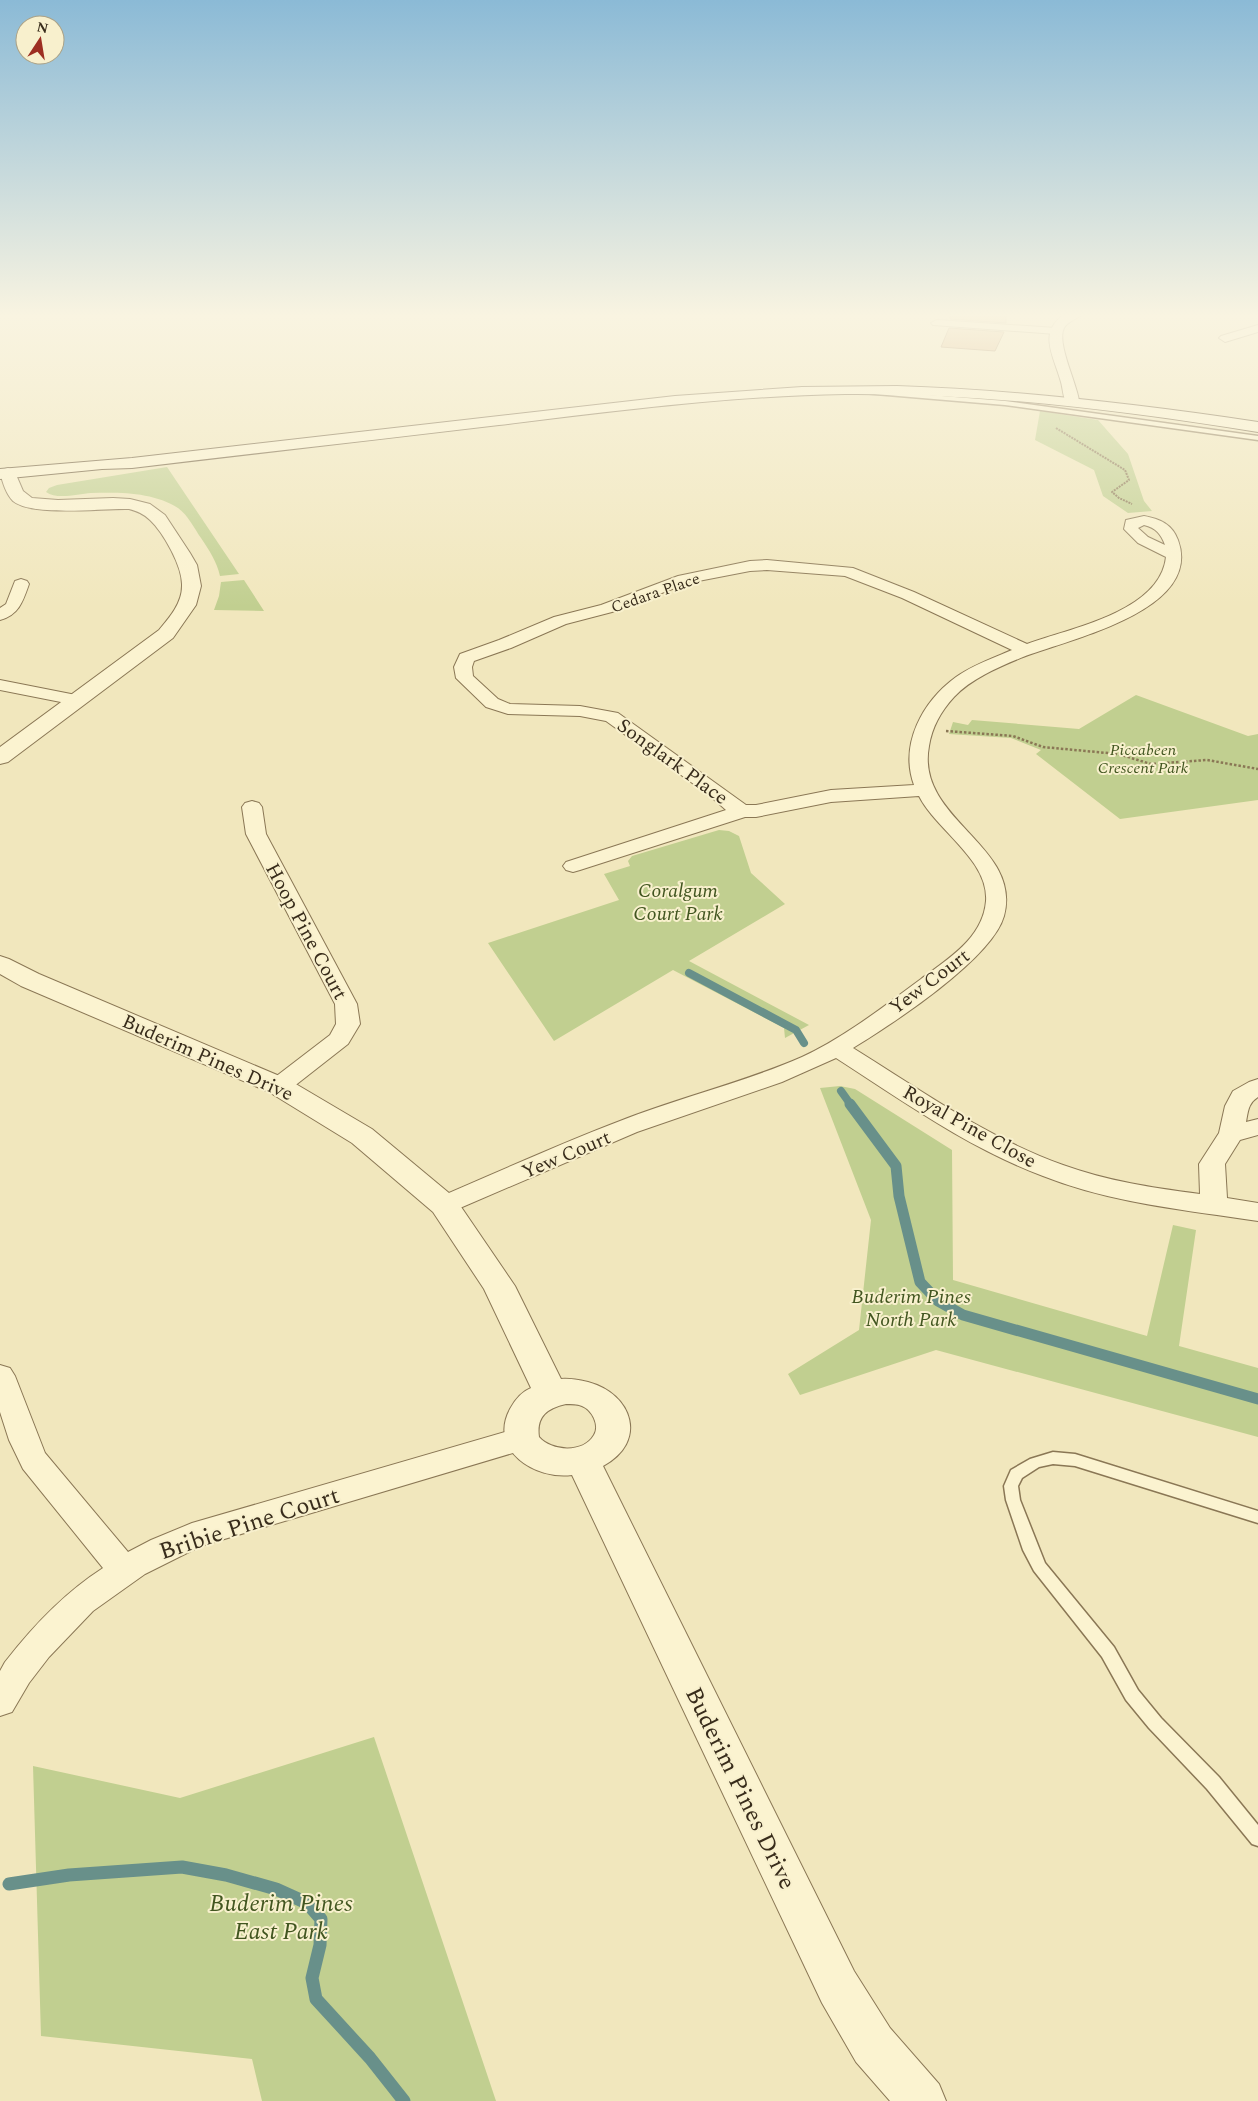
<svg xmlns="http://www.w3.org/2000/svg" width="1258" height="2101" font-family="Spectral,serif">
  <style>
    .green { fill: #c1cf90 }
    .lines { fill: none; stroke-linecap: round; stroke-linejoin: round }
    .stream-far2 { stroke: #68908a; stroke-width: 8 }
    .stream-far1 { stroke: #68908a; stroke-width: 11 }
    .stream { stroke: #68908a; stroke-width: 13 }
    .building { fill: #d2a470; stroke: #8a6239 }
    .service-casing { stroke: #8a7755; stroke-width: 3 }
    .minor-casing { stroke: #8a7755; stroke-width: 2 }
    .tertiary-casing { stroke: #8a7755; stroke-width: 2 }
    .secondary-casing { stroke: #6b5838; stroke-width: 2 }
    .path-far1 { stroke: #8a7755; stroke-width: 2; stroke-dasharray: 2 1; stroke-linecap: butt }
    .path { stroke: #8a7755; stroke-width: 2.5; stroke-dasharray: 2.5 2; stroke-linecap: butt }
    .service { fill: #fbf3d0; fill-rule: evenodd }
    .minor { fill: #fbf3d0; fill-rule: evenodd }
    .tertiary { fill: #fbf3d0; fill-rule: evenodd }
    .secondary { fill: #fbf3d0; fill-rule: evenodd }
    .labels { text-anchor: middle; stroke-width: 4; stroke-linejoin: round; paint-order: stroke }
    .far-street-label { font-size: 16px; fill: #382c1b; stroke: #f8f0cd }
    .far-park-label { font-size: 16px; font-style: italic; fill: #425620; stroke: #f8f0cd }
    .street-label { font-size: 20px; fill: #382c1b; stroke: #f8f0cd }
    .park-label { font-size: 20px; font-style: italic; fill: #425620; stroke: #f8f0cd }
    .near-street-label { font-size: 24px; fill: #382c1b; stroke: #f8f0cd }
    .near-park-label { font-size: 24px; font-style: italic; fill: #425620; stroke: #f8f0cd }
  </style>
  <rect width="100%" height="100%" fill="#f1e7bd"/>
  <!-- green -->
  <g class="green">
    <path d="M1040,411L1098,420L1128,454L1144,501L1152,511L1128,513L1103,496L1094,470L1035,440Z"/>
    <path d="M167,467L239,574L220,576C217,562 209,550 201,538C194,528 188,515 178,508C154,492 119,492 91,493C78,494 57,500 46,492L49,488L57,485Z"/>
    <path d="M244,580L264,611L214,610L219,596L221,582Z"/>
    <path d="M1136,695L1248,736L1258,734V800L1120,819L1036,754L1041,750L1011,738L949,734L953,722L968,725L972,720L1079,729Z"/>
    <path d="M719,830L729,831L739,836L751,873L785,904L689,961L809,1025L785,1038L784,1028L673,970L554,1041L488,943L619,900L604,874L630,866L628,861L632,856Z"/>
    <path d="M840,1086L855,1089L952,1150L953,1280L1147,1336L1173,1225L1196,1230L1179,1346L1258,1368V1437L936,1350L800,1395L788,1374L859,1330L871,1220L820,1088Z"/>
    <path d="M374,1737L496,2101H262L252,2059L41,2036L33,1766L180,1798Z"/>
  </g>
  <g class="lines">
    <!-- stream-far2 -->
    <g class="stream-far2">
      <path d="M689,973L796,1030L804,1043"/>
      <path d="M841,1091L851,1105"/>
    </g>
    <!-- stream-far1 -->
    <path class="stream-far1" d="M850,1104L896,1166L899,1196L920,1282L938,1301L963,1315L1258,1399"/>
    <!-- stream -->
    <path class="stream" d="M9,1884L69,1875L182,1867L226,1875L276,1889L307,1903L321,1919L320,1945L312,1978L316,1999L370,2058L404,2101"/>
  </g>
  <!-- building -->
  <g class="building">
    <path d="M950,313H1006V323L950,319Z"/>
    <path d="M949,328L1004,332L995,351L941,347Z"/>
  </g>
  <g class="lines">
    <!-- service casing -->
    <g class="service-casing">
      <g id="service">
        <path d="M865,390L1005,401L1258,436V440L1005,405L863,393L862,392Z"/>
        <path d="M1053,1452L1075,1454L1258,1511V1523L1075,1466L1053,1464L1039,1467L1022,1478L1018,1486L1020,1500L1045,1563L1114,1647L1138,1690L1161,1718L1219,1777L1258,1825V1846L1252,1844L1207,1789L1149,1728L1126,1700L1102,1657L1034,1571L1023,1550L1006,1500L1004,1486L1011,1470L1030,1459Z"/>
      </g>
    </g>
    <!-- minor casing -->
    <g class="minor-casing">
      <g id="minor">
        <path d="M937,320L1056,328L1062,331L1056,334L933,325L931,323Z"/>
        <path d="M1258,325V332L1225,342L1219,338L1221,336Z"/>
        <path d="M1144,516C1160,519 1172,524 1178,540C1204,611 1066,640 1023,657C999,667 972,678 954,697C941,711 932,727 929,746C915,820 1023,845 1004,916C992,959 892,1024 853,1048C921,1090 987,1138 1063,1165C1107,1181 1154,1188 1200,1194L1199,1164L1219,1133L1225,1106L1233,1091L1249,1082L1258,1079V1097C1248,1103 1248,1112 1246,1122L1258,1119V1135L1240,1140L1225,1164L1227,1198L1258,1203V1221C1186,1210 1111,1203 1043,1176C968,1148 903,1101 836,1058L782,1082L637,1132L453,1211L444,1214L435,1211L431,1205L435,1199C496,1173 557,1145 620,1121C680,1097 743,1083 802,1057C845,1037 883,1007 921,979C948,959 983,938 986,901C989,860 936,830 919,796L831,802L756,817H745L580,870L573,872L566,870L563,866L566,862L726,810L709,795L606,721L580,716L508,714L486,707L456,678L454,667L460,654L499,640L554,617L601,605L678,576L750,561L767,560L853,568L914,592L1027,644C1070,628 1160,612 1166,557L1138,543L1124,529L1126,520ZM1144,525C1156,528 1161,534 1165,545L1148,537L1138,528ZM767,570L845,576L902,598L1012,650C993,658 973,665 956,677C923,701 899,744 914,785L831,790L756,805H746L618,713L580,706L510,704L498,699L473,676L472,667L474,661L511,648L566,624L612,612L688,583L750,571Z"/>
        <path d="M21,579L27,581L29,584C23,601 19,615 0,620V608L6,604L15,581Z"/>
        <path d="M0,680L76,695L82,696L85,700L82,704L76,705L0,690Z"/>
        <path d="M252,801L259,803L262,807L266,834L357,1004L360,1024L348,1044L288,1091L279,1094L270,1091L267,1086L270,1081L330,1035L336,1024L335,1004L246,834L242,807L245,803Z"/>
        <path d="M0,1365L10,1368L15,1376L45,1453L128,1552L151,1540L192,1523L522,1427L533,1431L537,1439L533,1447L201,1546L145,1574L93,1611L49,1657L29,1683L12,1712L0,1716V1671L5,1662C33,1626 64,1593 103,1568L23,1469L9,1440L0,1412Z"/>
      </g>
    </g>
    <!-- tertiary casing -->
    <g class="tertiary-casing">
      <g id="tertiary">
        <path d="M1067,313H1083C1078,319 1068,321 1064,328C1056,342 1077,384 1079,401L1077,404H1067C1063,398 1063,389 1061,382C1054,356 1036,331 1067,313Z"/>
        <path d="M8,468L14,470L23,491L32,498L58,500L113,498L130,499L150,504L165,515L190,553L197,565L201,586L196,605L173,638L8,762L0,764V747L159,630C170,617 182,603 182,586C183,567 163,532 150,520C144,514 137,511 129,509C103,508 32,517 13,501C6,494 3,483 0,473L2,470Z"/>
        <path d="M0,956L9,959L39,974L289,1080L372,1129L455,1198L515,1286L561,1379C570,1378 579,1380 588,1382C633,1394 648,1442 603,1466L854,1971L890,2028L939,2084L946,2101H890L856,2062L822,2003L572,1475C535,1480 488,1450 510,1409C515,1400 521,1392 531,1388L484,1289L433,1212L352,1143L269,1092L21,986L0,974ZM566,1404C571,1404 577,1404 582,1406C592,1410 600,1425 594,1435C583,1454 551,1451 539,1437C536,1416 548,1408 566,1404Z"/>
      </g>
    </g>
    <!-- secondary casing -->
    <g class="secondary-casing">
      <path id="secondary" d="M897,386C1018,390 1138,404 1258,422V432C1121,410 984,393 845,394C729,396 614,411 499,425C377,440 254,453 132,468L102,469L0,479V469L132,458L675,396L802,387Z"/>
    </g>
    <!-- path-far1 -->
    <path class="path-far1" d="M1056,428L1125,470L1129,480L1112,492L1119,498L1132,504"/>
    <!-- path -->
    <path class="path" d="M946,731L1013,736L1043,747L1118,754L1151,764L1207,760L1258,769"/>
    <!-- service -->
    <use href="#service" class="service"/>
    <!-- minor -->
    <use href="#minor" class="minor"/>
    <!-- tertiary -->
    <use href="#tertiary" class="tertiary"/>
    <!-- secondary -->
    <use href="#secondary" class="secondary"/>
  </g>
  <!-- sky -->
  <linearGradient id="sky" x2="0" y2="1"><stop stop-color="#8bbad6"/><stop offset="0.52" stop-color="#f9f4e1"/><stop offset="1" stop-color="#f9f4e1" stop-opacity="0"/></linearGradient>
  <rect width="1258" height="607" fill="url(#sky)"/>
  <g class="labels">
    <!-- far-street labels -->
    <g class="far-street-label">
      <text transform="translate(655 592) rotate(-19)" y="6">Cedara Place</text>
    </g>
    <!-- far-park labels -->
    <g class="far-park-label">
      <text x="1143" y="755">Piccabeen<tspan x="1143" dy="18">Crescent Park</tspan></text>
    </g>
    <!-- street labels -->
    <g class="street-label">
      <text transform="translate(673 761) rotate(36)" y="7">Songlark Place</text>
      <text transform="translate(307 931) rotate(62)" y="7">Hoop Pine Court</text>
      <text transform="translate(929 981) rotate(-37)" y="7">Yew Court</text>
      <text transform="translate(208 1057) rotate(24)" y="7">Buderim Pines Drive</text>
      <text transform="translate(970 1126) rotate(29)" y="7">Royal Pine Close</text>
      <text transform="translate(566 1154) rotate(-23)" y="7">Yew Court</text>
    </g>
    <!-- park labels -->
    <g class="park-label">
      <text x="678" y="897">Coralgum<tspan x="678" dy="23">Court Park</tspan></text>
      <text x="911" y="1303">Buderim Pines<tspan x="911" dy="23">North Park</tspan></text>
    </g>
    <!-- near-street labels -->
    <g class="near-street-label">
      <text transform="translate(249 1523) rotate(-18)" y="8">Bribie Pine Court</text>
      <text transform="translate(741 1788) rotate(64)" y="8">Buderim Pines Drive</text>
    </g>
    <!-- near-park labels -->
    <g class="near-park-label">
      <text x="281" y="1911">Buderim Pines<tspan x="281" dy="28">East Park</tspan></text>
    </g>
  </g>
  <!-- north arrow -->
  <g transform="translate(40 40) rotate(12)"><circle r="24" fill="#f8f0cd" stroke="#aba286"/>
  <path d="M0-4L9 19L0 12L-9 19Z" fill="#9d2e21"/>
  <text y="-8" font-size="14" font-weight="bold" text-anchor="middle" fill="#382c1b">N</text>
  </g>
</svg>
